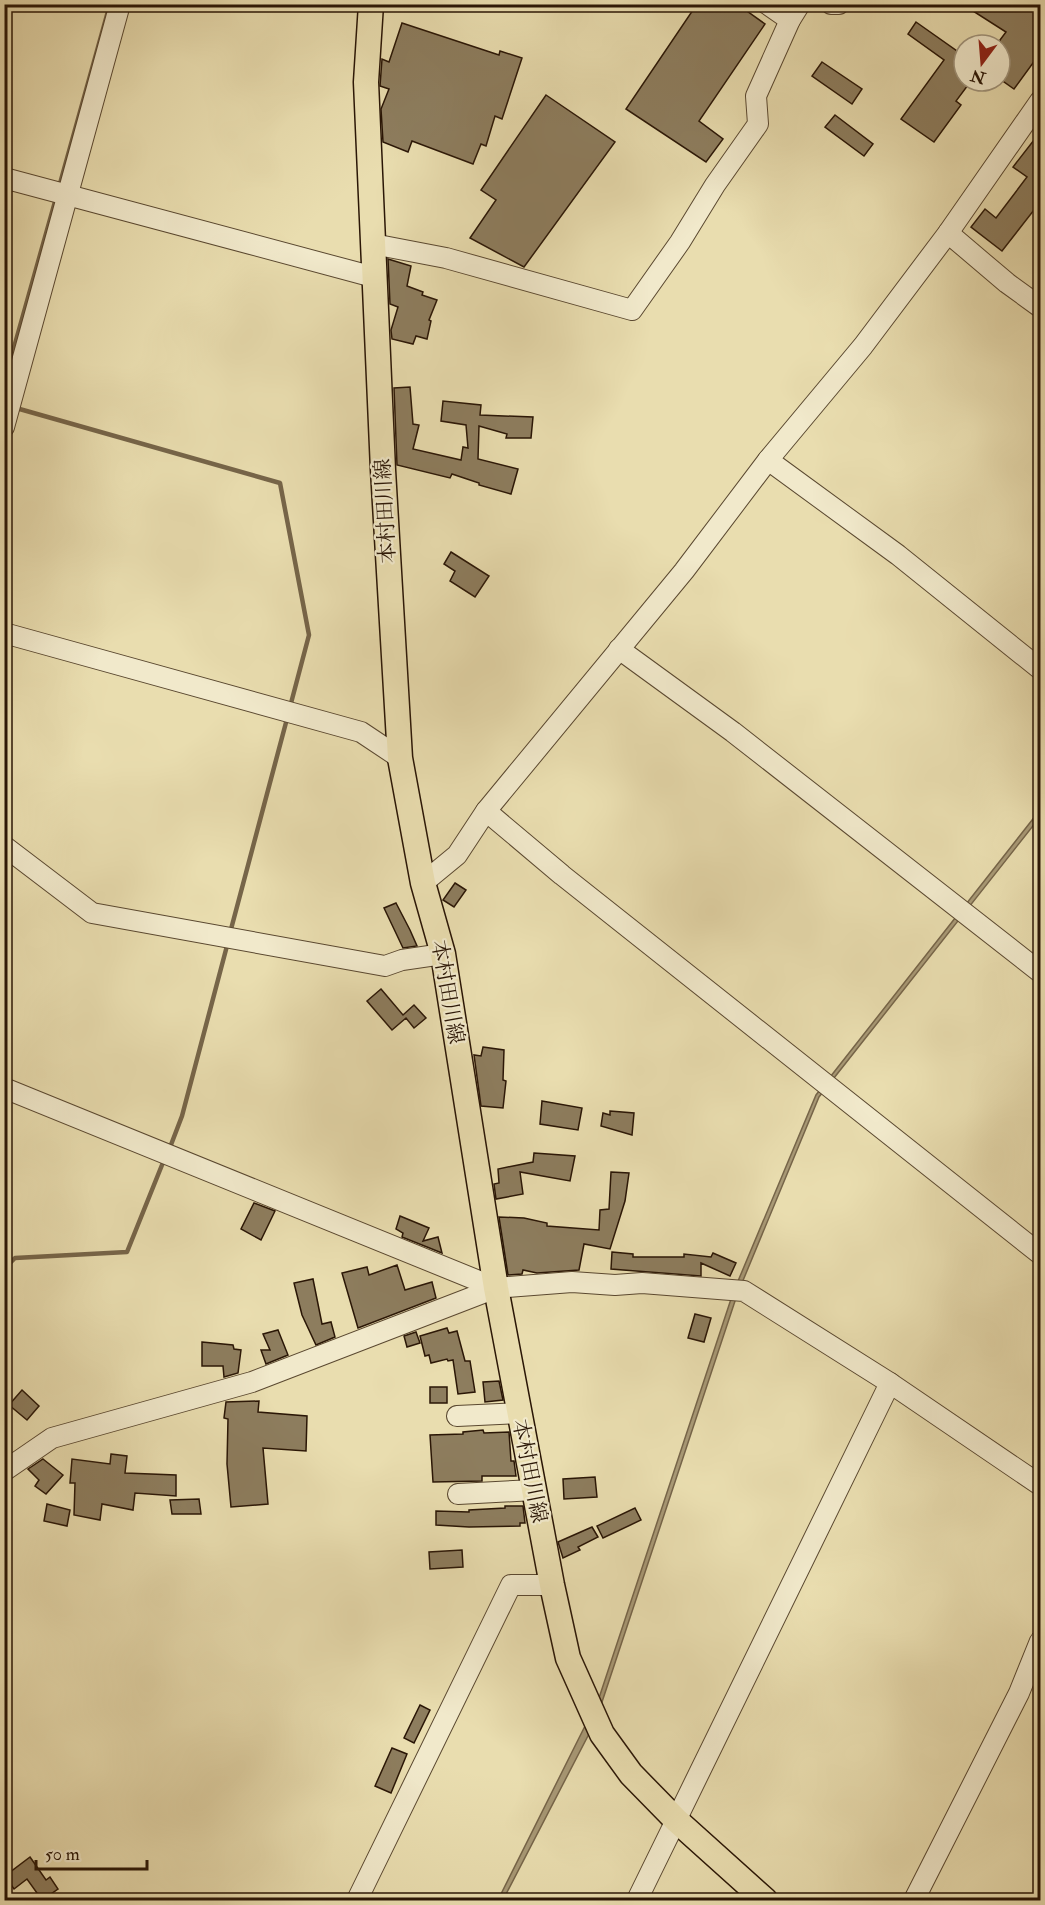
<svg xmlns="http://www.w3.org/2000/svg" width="1045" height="1905" font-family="'IM FELL Double Pica','Noto Serif JP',serif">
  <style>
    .water { fill: #a89976; stroke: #766549; stroke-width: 1.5 }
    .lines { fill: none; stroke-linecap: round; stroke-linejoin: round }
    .stream { stroke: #766549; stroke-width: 4.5 }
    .building { fill: #8d7d5e; stroke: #2a1606; stroke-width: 1.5 }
    .minor-casing { stroke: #5a4830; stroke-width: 22 }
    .major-casing { stroke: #2a1606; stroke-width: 27 }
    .minor { stroke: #f1e9cb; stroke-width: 20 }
    .major { stroke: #e9ddaf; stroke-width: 24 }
    .labels { text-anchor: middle; stroke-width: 4.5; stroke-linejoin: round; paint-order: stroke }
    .street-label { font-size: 21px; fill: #2a1606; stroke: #f1e9cb }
  </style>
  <rect width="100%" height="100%" fill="#e9ddaf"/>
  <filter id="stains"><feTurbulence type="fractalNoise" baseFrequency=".00333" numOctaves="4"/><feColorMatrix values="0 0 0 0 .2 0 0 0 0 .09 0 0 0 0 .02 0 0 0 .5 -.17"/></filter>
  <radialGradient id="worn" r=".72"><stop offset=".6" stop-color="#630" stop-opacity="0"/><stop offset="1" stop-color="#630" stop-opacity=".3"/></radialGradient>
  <!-- water -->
  <path class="water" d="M1040,810V817L819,1097L737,1295L601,1705L591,1730L503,1900H498L599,1698L733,1293L816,1095Z"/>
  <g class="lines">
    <!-- stream -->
    <g class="stream">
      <path d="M59,187L110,4"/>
      <path d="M4,383L56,198"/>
      <path d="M16,408L280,483L309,635L290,707"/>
      <path d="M230,933L288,715"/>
      <path d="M169,1150L182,1116L228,942"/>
      <path d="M4,1269L15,1258L127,1252L164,1160"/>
    </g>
  </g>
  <!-- building -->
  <g class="building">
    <path d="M697,4H737L765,24L699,121L723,139L706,162L626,109Z"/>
    <path d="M962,4H1041V52L1014,89L1000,79V40L1006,32Z"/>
    <path d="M916,22L964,56V81H971L956,101L961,105L934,142L901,119L944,60L908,34Z"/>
    <path d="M402,23L499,55L500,51L522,58L502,119L495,116L486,146L481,144L473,164L412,141L408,152L383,142L381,109L389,89L380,86L382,59L389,62Z"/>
    <path d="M822,62L862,89L852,104L812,76Z"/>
    <path d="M546,95L615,142L524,267L470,238L496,200L481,190Z"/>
    <path d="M835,115L873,144L864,156L825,127Z"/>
    <path d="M1041,131V201L1002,251L971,227L985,209L996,218L1027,177L1013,167Z"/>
    <path d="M388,259L411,266L407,286L423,292L422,295L437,300L429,320L431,321L427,339L416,336L413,344L392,339L391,330L398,307L390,304Z"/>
    <path d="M410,387L413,424L419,425L413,449L461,460L463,447L468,448L466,425L441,421L443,401L481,405L480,415L533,417L531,438H506L507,434L479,426L478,459L518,469L511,494L479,485V483L452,474L450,478L397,465L394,388Z"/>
    <path d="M451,552L489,576L475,597L450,581L455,571L444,564Z"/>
    <path d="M455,883L466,890L454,907L443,900Z"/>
    <path d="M396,903L410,930L417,946L403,948L384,908Z"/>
    <path d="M381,989L403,1015L414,1005L426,1018L414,1028L406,1018L392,1030L367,1001Z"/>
    <path d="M483,1047L504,1050L503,1080L506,1081L503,1108L481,1106L474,1055L481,1056Z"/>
    <path d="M542,1101L582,1108L578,1130L540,1124Z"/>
    <path d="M610,1111L634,1113L632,1135L601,1126L603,1113L610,1115Z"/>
    <path d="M534,1153L575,1156L570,1181L520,1172L523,1194L496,1199L494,1184L499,1183L498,1169L533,1162Z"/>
    <path d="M611,1172L629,1173L625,1201L610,1249L584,1244L579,1270L537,1273L523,1270L522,1274L508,1275L499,1217L524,1218L547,1223V1226L599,1230L600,1210L609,1209Z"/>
    <path d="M254,1203L275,1211L261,1240L241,1229Z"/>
    <path d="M400,1216L429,1228L423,1241L438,1237L442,1253L402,1237L403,1233L396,1229Z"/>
    <path d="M612,1252L633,1254V1257H684V1254L711,1257L713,1253L736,1263L730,1276L701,1263V1276L636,1271L611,1269Z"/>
    <path d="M397,1265L405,1290L432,1282L436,1298L358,1328L342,1273L367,1267L369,1275Z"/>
    <path d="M313,1279L322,1324L331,1322L335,1337L316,1345L302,1315L294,1283Z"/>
    <path d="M695,1314L711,1318L704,1342L688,1338Z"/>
    <path d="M447,1328L449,1333L457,1331L465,1361H470L475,1392L458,1394L453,1360L448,1361L447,1359L431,1363L429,1355L425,1356L420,1336Z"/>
    <path d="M278,1330L288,1355L266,1364L261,1350H270L263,1334Z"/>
    <path d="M416,1332L420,1343L407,1347L404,1336Z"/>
    <path d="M202,1342L233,1345L234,1349L241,1350L238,1373L224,1377L223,1366H202Z"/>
    <path d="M499,1381L503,1400L485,1402L483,1382Z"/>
    <rect x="430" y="1387" width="17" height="16"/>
    <path d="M22,1390L39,1406L27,1420L9,1405Z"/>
    <path d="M259,1401L258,1412L307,1416L306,1451L263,1448L268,1504L231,1507L227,1464L228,1419L224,1418L226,1402Z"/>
    <path d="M483,1430L484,1433L509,1432L511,1461H514L516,1476H482V1481L433,1482L430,1435L463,1434V1432Z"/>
    <path d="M111,1454L127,1456L125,1473L176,1475V1496L135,1493L133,1510L102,1504L100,1520L74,1515L75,1483H70L72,1459L110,1464Z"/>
    <path d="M43,1459L63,1475L46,1494L35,1486L39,1480L28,1469Z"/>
    <path d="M595,1477L597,1497L564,1499L563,1479Z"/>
    <path d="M199,1499L201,1514H172L170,1500Z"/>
    <path d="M47,1504L70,1510L67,1526L44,1521Z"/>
    <path d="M505,1506H523L525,1523H520V1526L469,1527L436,1525V1511L469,1512V1510L505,1508Z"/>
    <path d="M635,1508L641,1520L603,1538L597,1526Z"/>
    <path d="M592,1527L598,1537L578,1547L580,1550L563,1558L558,1542Z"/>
    <path d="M462,1550L463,1567L430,1569L429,1552Z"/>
    <path d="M420,1705L430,1710L414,1743L404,1738Z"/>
    <path d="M392,1748L407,1754L391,1793L375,1786Z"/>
    <path d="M30,1857L46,1880L50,1877L58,1889L42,1900L27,1879L14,1889L5,1876Z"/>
  </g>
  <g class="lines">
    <!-- minor casing -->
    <g class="minor-casing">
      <g id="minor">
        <path d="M767,4L790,20"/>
        <path d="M831,4H839"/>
        <path d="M4,178L370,276L374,278"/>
        <path d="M948,233L1007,283L1040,307"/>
        <path d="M373,244L446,258L632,310L680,242L715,185L758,124L756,96L790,20L800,4"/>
        <path d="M4,427L120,4"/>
        <path d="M768,460L898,555L1040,669"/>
        <path d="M4,633L361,732L400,758"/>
        <path d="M619,649L733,732L1040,972"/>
        <path d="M486,811L562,875L1040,1254"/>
        <path d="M4,846L92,913L385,966L402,960L443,954"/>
        <path d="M423,883L457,855L486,811L684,571L768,460L863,346L948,233L1040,101"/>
        <path d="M4,1088L496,1288"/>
        <path d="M457,1416L519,1413"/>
        <path d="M4,1471L52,1438L252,1382L496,1288L572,1282L615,1285L642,1283L744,1291L890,1383L1040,1485"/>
        <path d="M458,1494L534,1490"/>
        <path d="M357,1900L511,1585H552"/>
        <path d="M637,1900L890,1383"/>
        <path d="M914,1900L1019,1693L1040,1641"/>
      </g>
    </g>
    <!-- major casing -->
    <g class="major-casing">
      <path id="major" d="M371,4L366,82L383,470L400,758L423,883L443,954L496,1288L552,1585L568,1658L602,1734L631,1774L676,1820L765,1900"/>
    </g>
    <!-- minor -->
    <use href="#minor" class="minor"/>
    <!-- major -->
    <use href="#major" class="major"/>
  </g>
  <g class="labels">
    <!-- street labels -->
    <g class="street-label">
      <text transform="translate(385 511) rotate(-93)" y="7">本村田川線</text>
      <text transform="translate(448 992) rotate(80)" y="7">本村田川線</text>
      <text transform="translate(530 1471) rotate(79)" y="7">本村田川線</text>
    </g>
  </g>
  <!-- margin -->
  <rect width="1045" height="1905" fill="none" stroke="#e9ddaf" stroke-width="24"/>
  <rect x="6" y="6" width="1033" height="1893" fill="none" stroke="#2a1606" stroke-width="3"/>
  <rect x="12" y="12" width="1021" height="1881" fill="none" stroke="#2a1606" stroke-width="1.5"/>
  <!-- north arrow -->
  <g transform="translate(982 63) rotate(196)"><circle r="28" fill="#f1e9cb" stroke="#a1957c" stroke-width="1.5"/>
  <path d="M0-4.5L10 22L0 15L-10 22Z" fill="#8f2418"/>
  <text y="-9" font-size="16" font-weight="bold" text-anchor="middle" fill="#2a1606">N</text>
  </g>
  <!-- scale -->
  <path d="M36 1860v9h111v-9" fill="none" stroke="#2a1606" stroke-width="3"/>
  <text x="45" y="1860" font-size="18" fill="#2a1606" stroke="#f1e9cb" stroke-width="4.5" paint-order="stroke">50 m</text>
  <rect width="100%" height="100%" filter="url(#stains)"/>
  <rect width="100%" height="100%" fill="url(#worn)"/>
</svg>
